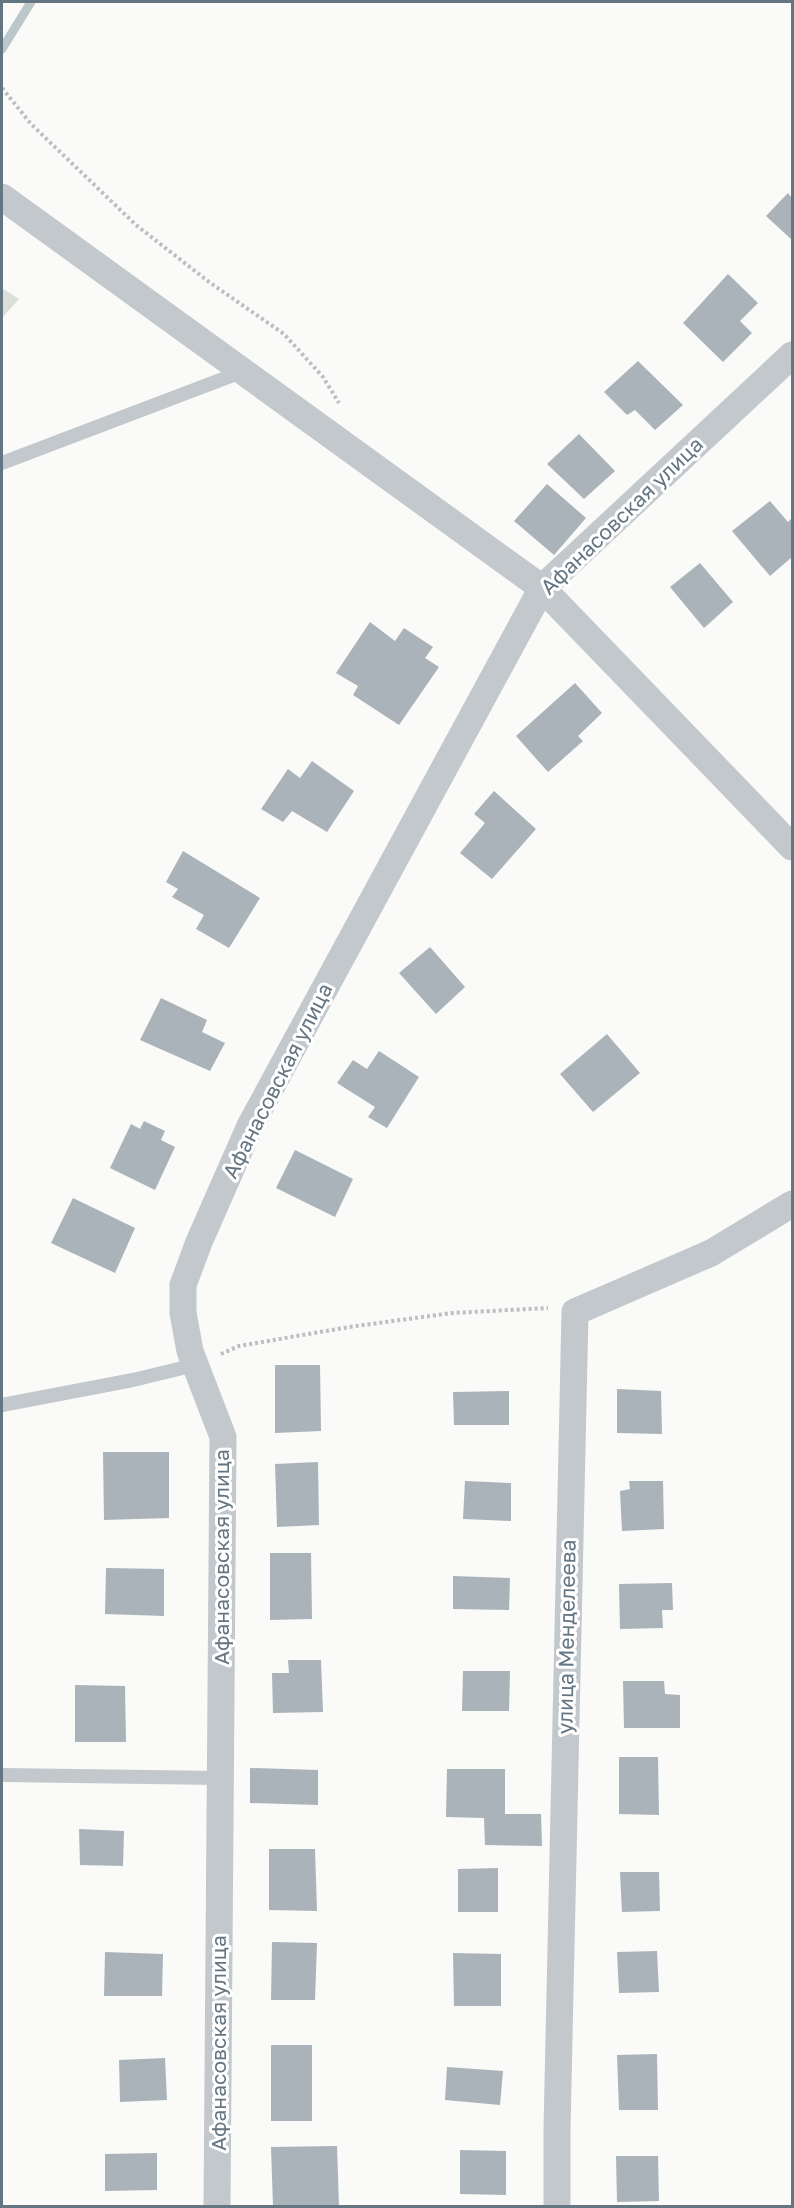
<svg xmlns="http://www.w3.org/2000/svg" width="794" height="2208" font-family="'Golos Text',sans-serif">
  <style>
    .green { fill: #dadfd7 }
    .lines { fill: none; stroke-linecap: round; stroke-linejoin: round }
    .stream { stroke: #bbc7cb; stroke-width: 9 }
    .building { fill: #aab3b9 }
    .path { stroke: #bbbfc2; stroke-width: 4; stroke-dasharray: 3 3; stroke-linecap: butt }
    .service { stroke: #c3c8cc; stroke-width: 14 }
    .minor { stroke: #c3c8cc; stroke-width: 27 }
    .labels { text-anchor: middle; stroke-width: 6; stroke-linejoin: round; paint-order: stroke }
    .street-label { font-size: 21px; fill: #657683; stroke: #fff }
  </style>
  <rect width="100%" height="100%" fill="#fafaf8"/>
  <!-- green -->
  <path class="green" d="M2,288L19,299L2,318Z"/>
  <g class="lines">
    <!-- stream -->
    <path class="stream" d="M2,49L31,2"/>
  </g>
  <!-- building -->
  <g class="building">
    <path d="M788,193L792,198V240L766,216Z"/>
    <path d="M728,274L758,303L740,321L752,333L723,362L683,323Z"/>
    <path d="M638,361L683,405L655,430L635,410L627,415L604,392Z"/>
    <path d="M579,434L615,471L584,499L547,464Z"/>
    <path d="M547,484L586,518L554,555L514,521Z"/>
    <path d="M770,501L788,522L792,518V557L770,576L732,531Z"/>
    <path d="M700,563L733,602L704,628L670,587Z"/>
    <path d="M370,622L395,641L404,628L433,647L425,658L439,667L399,725L353,695L358,686L336,673Z"/>
    <path d="M575,683L602,713L578,736L583,741L548,772L516,736Z"/>
    <path d="M312,761L354,791L327,832L292,811L283,822L261,809L288,769L300,778Z"/>
    <path d="M494,791L536,829L492,879L460,853L485,823L474,814Z"/>
    <path d="M183,851L260,898L229,948L196,929L204,915L172,897L178,889L166,882Z"/>
    <path d="M430,947L465,987L436,1014L399,973Z"/>
    <path d="M161,998L207,1020L202,1032L225,1043L210,1071L140,1040Z"/>
    <path d="M607,1034L640,1073L593,1112L560,1074Z"/>
    <path d="M379,1051L419,1077L387,1128L368,1117L375,1107L337,1083L353,1060L367,1069Z"/>
    <path d="M144,1121L165,1131L161,1140L175,1147L155,1190L110,1168L131,1124L140,1129Z"/>
    <path d="M295,1150L353,1179L335,1217L276,1188Z"/>
    <path d="M73,1198L135,1228L115,1273L51,1243Z"/>
    <path d="M275,1365H320L321,1431L275,1433Z"/>
    <path d="M617,1389L661,1391L662,1434L617,1433Z"/>
    <path d="M509,1391V1425H454L453,1392Z"/>
    <path d="M103,1452H169V1518L104,1520Z"/>
    <path d="M318,1462L319,1525L277,1527L275,1464Z"/>
    <path d="M465,1481L511,1483V1521L463,1519Z"/>
    <path d="M629,1481H663L664,1529L622,1531L620,1491L630,1489Z"/>
    <path d="M270,1553H311L312,1619L270,1620Z"/>
    <path d="M106,1568L164,1569V1616L105,1614Z"/>
    <path d="M453,1576L510,1578L509,1610L453,1609Z"/>
    <path d="M672,1583L673,1610H662L663,1628L620,1629L619,1584Z"/>
    <path d="M288,1660H321L323,1712L273,1713L272,1673H289Z"/>
    <path d="M463,1671H510L509,1711H462Z"/>
    <path d="M623,1681H664L665,1694L680,1695V1728H624Z"/>
    <path d="M75,1685L125,1686L126,1742H75Z"/>
    <path d="M619,1757H658L659,1815L619,1814Z"/>
    <path d="M250,1768L318,1770V1805L250,1803Z"/>
    <path d="M447,1769H505V1814H541L542,1846L485,1845L484,1818L446,1817Z"/>
    <path d="M79,1829L124,1831L123,1866L80,1865Z"/>
    <path d="M269,1849H315L317,1911L269,1910Z"/>
    <path d="M498,1868V1912H458V1869Z"/>
    <path d="M620,1872H659L660,1911L622,1912Z"/>
    <path d="M272,1942L317,1943L315,2000H271Z"/>
    <path d="M657,1951L659,1992L619,1993L617,1952Z"/>
    <path d="M105,1952L163,1954L162,1996H104Z"/>
    <path d="M453,1953L501,1954V2006H454Z"/>
    <rect x="271" y="2045" width="41" height="76"/>
    <path d="M657,2054L658,2110H619L617,2055Z"/>
    <path d="M165,2058L167,2100L120,2102L119,2060Z"/>
    <path d="M447,2067L503,2071L500,2105L445,2100Z"/>
    <path d="M337,2146L339,2206H273L271,2147Z"/>
    <path d="M460,2150L506,2151V2195L460,2194Z"/>
    <path d="M157,2153V2190L105,2191V2154Z"/>
    <path d="M616,2156H658L659,2201L617,2202Z"/>
  </g>
  <g class="lines">
    <!-- path -->
    <g class="path">
      <path d="M2,88L31,124L136,225L209,282L284,334L323,377L339,403"/>
      <path d="M221,1354L239,1346L349,1327L452,1313L548,1308"/>
    </g>
    <!-- service -->
    <g class="service">
      <path d="M2,463L244,371"/>
      <path d="M2,1405L133,1380L195,1365"/>
      <path d="M2,1775L221,1778"/>
    </g>
    <!-- minor -->
    <g class="minor">
      <path d="M2,197L542,588L792,847"/>
      <path d="M217,2206L223,1437L190,1351L183,1313V1285L199,1242L250,1126L542,588L792,355"/>
      <path d="M557,2206V2129L575,1312L711,1253L792,1204"/>
    </g>
  </g>
  <g class="labels">
    <!-- street labels -->
    <g class="street-label">
      <text transform="translate(622 516) rotate(-44)" y="7">Афанасовская улица</text>
      <text transform="translate(278 1081) rotate(-63)" y="7">Афанасовская улица</text>
      <text transform="translate(222 1557) rotate(-90)" y="7">Афанасовская улица</text>
      <text transform="translate(567 1637) rotate(-89)" y="7">улица Менделеева</text>
      <text transform="translate(219 2043) rotate(-90)" y="7">Афанасовская улица</text>
    </g>
  </g>
  <!-- border -->
  <rect width="794" height="2208" fill="none" stroke="#657683" stroke-width="6"/>
</svg>
